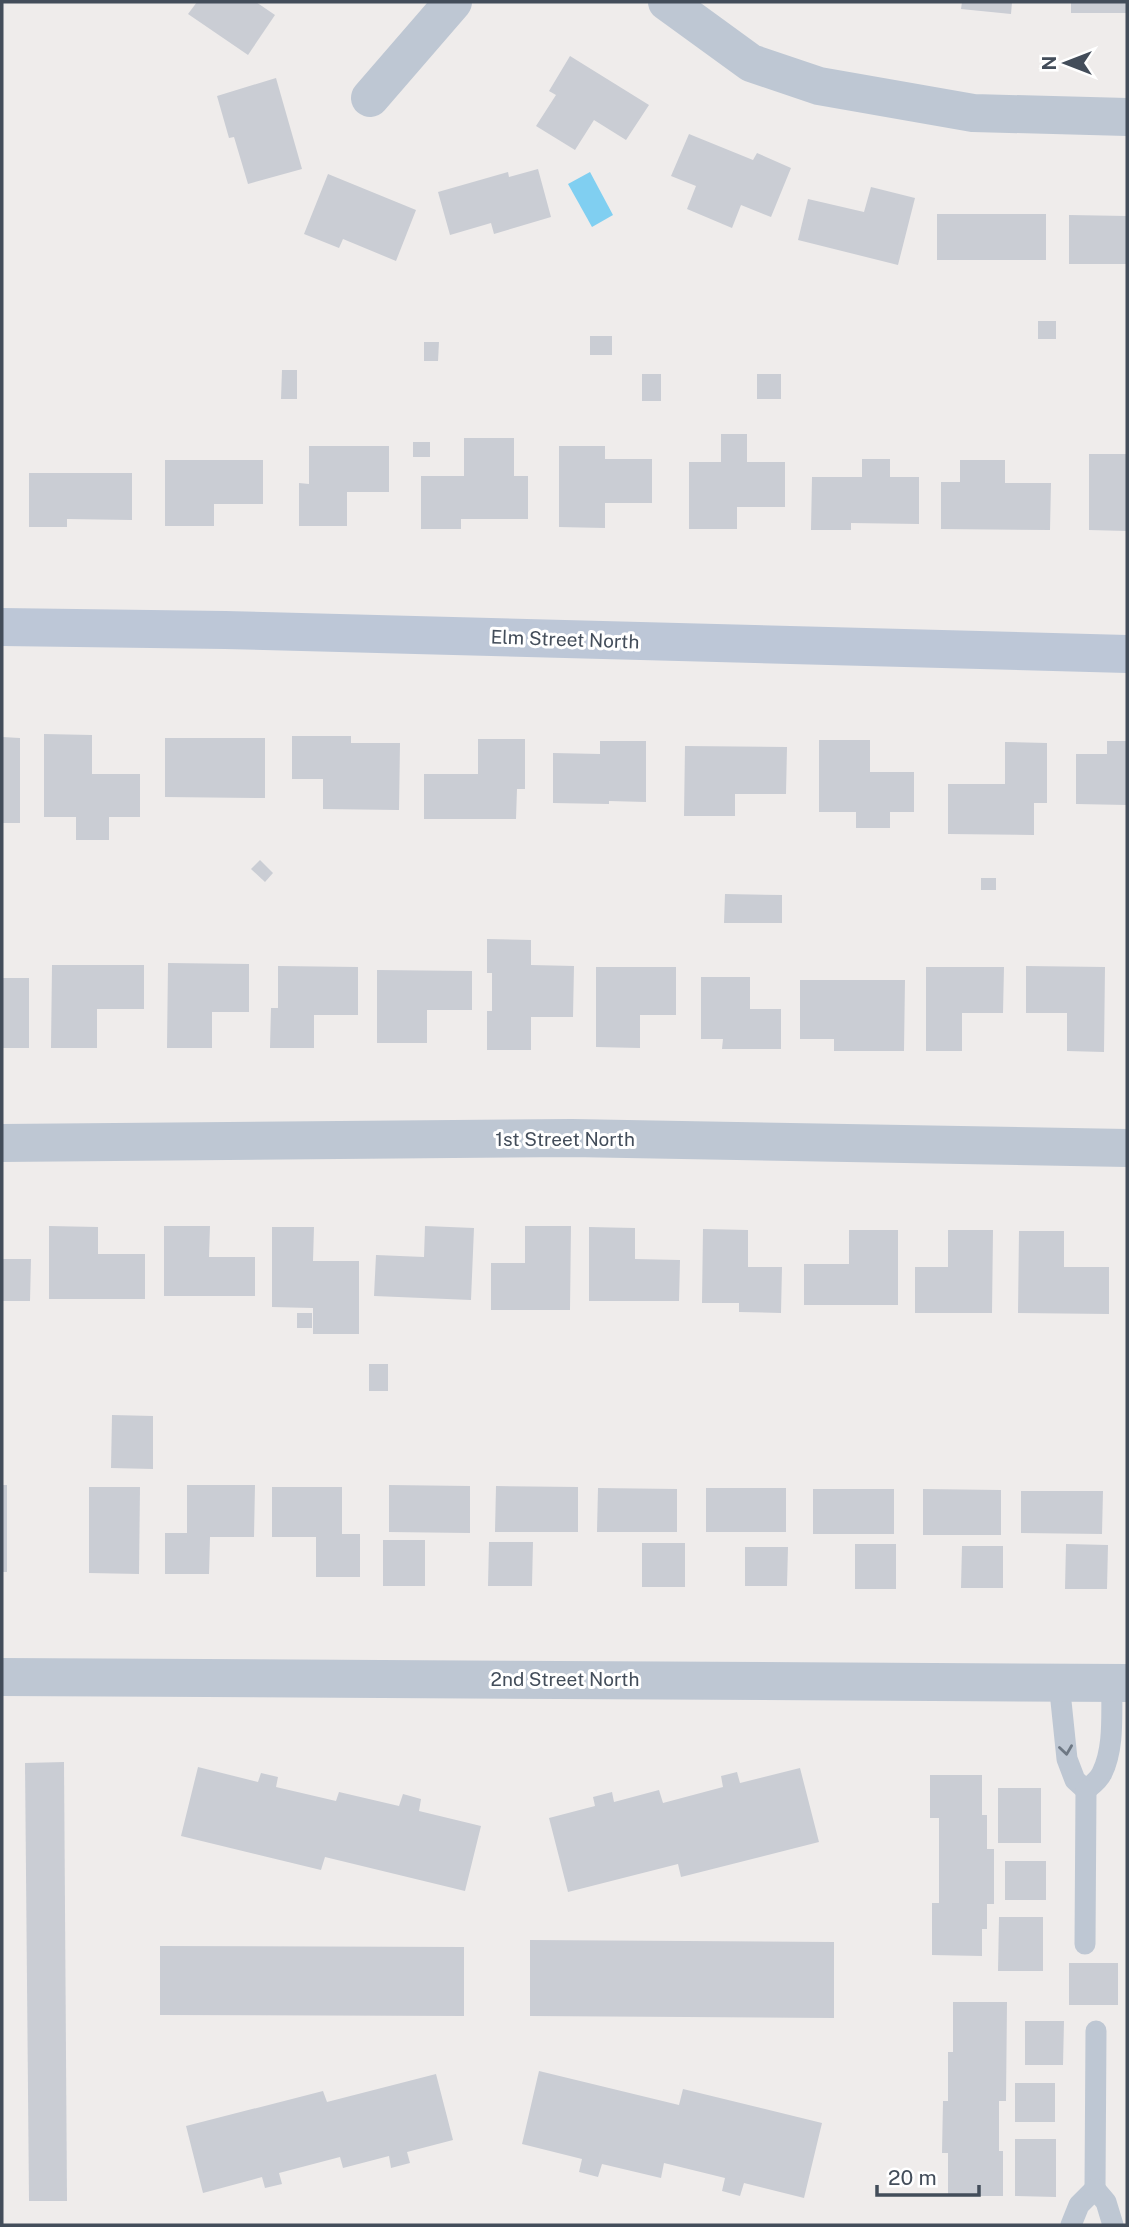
<svg xmlns="http://www.w3.org/2000/svg" width="1129" height="2227" font-family="'Public Sans',sans-serif">
  <style>
    .water { fill: #80cff1 }
    .building { fill: #cacdd4 }
    .lines { fill: none; stroke-linecap: round; stroke-linejoin: round }
    .lane { stroke: #bec7d3; stroke-width: 21 }
    .street { stroke: #bec7d3; stroke-width: 38 }
    .secondary { stroke: #bdc7d7; stroke-width: 38 }
    .oneway { stroke: #6e7884 }
    .labels { text-anchor: middle; stroke-width: 6; stroke-linejoin: round; paint-order: stroke }
    .street-label { font-size: 19px; fill: #434d5a; stroke: #fff }
  </style>
  <rect width="100%" height="100%" fill="#efeceb"/>
  <!-- water -->
  <path class="water" d="M590,172L613,215L592,227L568,184Z"/>
  <!-- building -->
  <g class="building">
    <path d="M197,2H256L275,15L248,55L188,14Z"/>
    <path d="M962,2H1012L1011,14L961,9Z"/>
    <rect x="1071" y="2" width="56" height="11"/>
    <path d="M570,56L649,105L626,140L594,120L575,150L536,126L556,95L549,91Z"/>
    <path d="M276,78L302,169L248,184L234,137L229,138L217,96Z"/>
    <path d="M689,134L753,160L757,153L791,168L771,217L741,205L732,228L687,209L696,186L671,176Z"/>
    <path d="M538,169L551,217L494,234L491,223L450,235L438,192L508,172L509,177Z"/>
    <path d="M328,174L416,210L396,261L343,239L339,248L304,234Z"/>
    <path d="M871,187L915,198L898,265L798,240L808,199L864,212Z"/>
    <rect x="937" y="214" width="109" height="46"/>
    <path d="M1069,215L1127,216V264H1069Z"/>
    <rect x="1038" y="321" width="18" height="18"/>
    <rect x="590" y="336" width="22" height="19"/>
    <path d="M424,342H439L438,361H424Z"/>
    <path d="M282,370H297V399H281Z"/>
    <rect x="642" y="374" width="19" height="27"/>
    <rect x="757" y="374" width="24" height="25"/>
    <path d="M721,434H747V462H785V507H737V529H689V462H721Z"/>
    <path d="M464,438H514V476H528V519H461V529H421V476H464Z"/>
    <rect x="413" y="442" width="17" height="15"/>
    <path d="M309,446H389V492H347V526H299V483L309,484Z"/>
    <path d="M559,446H605V459H652V503H605V528L559,527Z"/>
    <path d="M1089,454H1127V531L1089,530Z"/>
    <path d="M862,459H890V477H919V524L851,523V530H811L812,477H862Z"/>
    <path d="M165,460H263V504H214V526H165Z"/>
    <path d="M960,460H1005V483H1051L1050,530L941,529V482H960Z"/>
    <path d="M29,473H132V520L67,519V527H29Z"/>
    <path d="M44,734L92,735V774H140V817H109V840H76V817H44Z"/>
    <path d="M292,736H351V743H400L399,810L323,809V779H292Z"/>
    <path d="M2,737L20,738V823H2Z"/>
    <path d="M165,738H265V798L165,797Z"/>
    <path d="M478,739H525V789H517L516,819H424V774H478Z"/>
    <path d="M819,740H870V772H914V812H890V828H856V812H819Z"/>
    <path d="M600,741H646V802L609,801V804L553,803V753L600,754Z"/>
    <path d="M1107,741H1127V805L1076,804V754H1107Z"/>
    <path d="M1005,742L1047,743V803H1034V835L948,834V784H1005Z"/>
    <path d="M685,746L787,747L786,794H735V816H684Z"/>
    <path d="M260,860L273,873L265,882L251,869Z"/>
    <rect x="981" y="878" width="15" height="12"/>
    <path d="M725,894L782,895V923H724Z"/>
    <path d="M487,939L531,940V965L574,966L573,1017H531V1050H487V1011H492V973H487Z"/>
    <path d="M168,963L249,964V1012H212V1048H167Z"/>
    <path d="M52,965H144V1009H97V1048H51Z"/>
    <path d="M278,966L358,967V1015H314V1048H270L271,1008H278Z"/>
    <path d="M1026,966L1105,967L1104,1052L1067,1051V1013H1026Z"/>
    <path d="M596,967H676V1015H640V1048L596,1047Z"/>
    <path d="M926,967H1004L1003,1013H962V1051H926Z"/>
    <path d="M377,970L472,971V1010H427V1043H377Z"/>
    <path d="M701,977H750V1009H781V1049H722L723,1039H701Z"/>
    <rect x="2" y="978" width="27" height="70"/>
    <path d="M800,980H905L904,1051H834V1039H800Z"/>
    <path d="M49,1226L98,1227V1254H145V1299H49Z"/>
    <path d="M164,1226H210L209,1257H255V1296H164Z"/>
    <path d="M425,1226L474,1228L471,1300L374,1296L376,1255L424,1257Z"/>
    <path d="M525,1226H571L570,1310H491V1263H525Z"/>
    <path d="M272,1227H314L313,1261H359V1334H313V1308L272,1307Z"/>
    <path d="M589,1227L635,1228V1259L680,1260L679,1301H589Z"/>
    <path d="M703,1229L748,1230V1267H782L781,1313L739,1312V1303H702Z"/>
    <path d="M849,1230H898V1305H804V1264H849Z"/>
    <path d="M948,1230H993L992,1313H915V1267H948Z"/>
    <path d="M1019,1231H1064V1267H1109V1314L1018,1313Z"/>
    <path d="M2,1259H31L30,1301H2Z"/>
    <rect x="297" y="1313" width="15" height="15"/>
    <rect x="369" y="1364" width="19" height="27"/>
    <path d="M112,1415L153,1416V1469L111,1468Z"/>
    <rect x="2" y="1485" width="5" height="87"/>
    <path d="M187,1485H255L254,1537H210L209,1574H165V1533H187Z"/>
    <path d="M389,1485L470,1486V1533L389,1532Z"/>
    <path d="M496,1486L578,1487V1532H495Z"/>
    <path d="M89,1487H140L139,1574L89,1573Z"/>
    <path d="M272,1487H342V1534H360V1577H316V1537H272Z"/>
    <path d="M598,1488L677,1489V1532H597Z"/>
    <rect x="706" y="1488" width="80" height="44"/>
    <rect x="813" y="1489" width="81" height="45"/>
    <path d="M923,1489L1001,1490V1535H923Z"/>
    <path d="M1021,1491H1103L1102,1534L1021,1533Z"/>
    <rect x="383" y="1540" width="42" height="46"/>
    <path d="M489,1542H533L532,1586H488Z"/>
    <rect x="642" y="1543" width="43" height="44"/>
    <rect x="855" y="1544" width="41" height="45"/>
    <path d="M1066,1544L1108,1545L1107,1589H1065Z"/>
    <path d="M962,1546H1003V1588H961Z"/>
    <path d="M745,1547H788L787,1586H745Z"/>
    <path d="M64,1762L67,2201H29L25,1763Z"/>
    <path d="M198,1767L258,1782L261,1773L278,1777L276,1787L336,1801L339,1792L399,1806L403,1794L421,1799L419,1811L481,1826L465,1891L325,1857L321,1870L181,1836Z"/>
    <path d="M800,1768L819,1842L681,1877L678,1864L568,1892L549,1818L595,1806L593,1797L612,1792L614,1802L659,1790L663,1803L723,1787L721,1776L737,1772L740,1783Z"/>
    <path d="M930,1775H982V1815H987V1849H994V1904H987V1929H982V1956L932,1955V1903H939V1818H930Z"/>
    <rect x="998" y="1788" width="43" height="55"/>
    <rect x="1005" y="1861" width="41" height="39"/>
    <path d="M999,1917H1043V1971H998Z"/>
    <path d="M530,1940L834,1942V2018L530,2016Z"/>
    <path d="M160,1946L464,1947V2016L160,2015Z"/>
    <rect x="1069" y="1963" width="49" height="42"/>
    <path d="M953,2002H1007L1006,2101H999V2151H1003V2196H948V2153H942L943,2101H948V2052H953Z"/>
    <path d="M1025,2021H1064L1063,2065H1025Z"/>
    <path d="M539,2071L679,2105L683,2089L822,2123L804,2198L744,2183L740,2196L722,2191L725,2178L664,2163L661,2178L602,2164L598,2177L579,2172L582,2159L522,2144Z"/>
    <path d="M436,2074L453,2140L407,2152L410,2163L391,2168L389,2156L343,2168L340,2157L279,2173L282,2184L265,2188L262,2177L203,2193L186,2126L323,2091L327,2102Z"/>
    <rect x="1015" y="2083" width="40" height="39"/>
    <path d="M1015,2139H1056V2197L1015,2196Z"/>
  </g>
  <g class="lines">
    <!-- lane -->
    <g class="lane">
      <path d="M1059,1682L1067,1759L1075,1780L1086,1790C1092,1785 1099,1780 1102,1773C1115,1747 1111,1711 1112,1683"/>
      <path d="M1085,1944L1086,1790"/>
      <path d="M1095,2189L1096,2031"/>
      <path d="M1071,2225L1079,2205L1095,2189L1106,2202L1113,2225"/>
    </g>
    <!-- street -->
    <g class="street">
      <path d="M667,2L751,63L819,86L973,113L1127,117"/>
      <path d="M370,98L453,2"/>
      <path d="M2,1143L572,1138L1127,1148"/>
      <path d="M2,1677L1127,1683"/>
    </g>
    <!-- secondary -->
    <path class="secondary" d="M2,627L225,630L1127,654"/>
  </g>
  <!-- one-way arrows -->
  <defs><path id="oneway-chevron" d="M-2-3.5L2.5 0L-2 3.5" fill="none" stroke-width="1.6" stroke-linecap="round" stroke-linejoin="round" transform="scale(1.75)"/></defs>
  <use class="oneway" href="#oneway-chevron" transform="translate(1066 1750) rotate(82)"/>
  <g class="labels">
    <!-- street labels -->
    <g class="street-label">
      <text transform="translate(565 639) rotate(2)" y="7">Elm Street North</text>
      <text x="565" y="1146">1st Street North</text>
      <text x="565" y="1686">2nd Street North</text>
    </g>
  </g>
  <!-- border -->
  <rect width="1129" height="2227" fill="none" stroke="#434d5a" stroke-width="7"/>
  <!-- north arrow -->
  <g transform="translate(1066 63) rotate(270)" stroke="#ffffff" stroke-width="5" paint-order="stroke">
  <path d="M0-5L12 26L0 18L-12 26Z" fill="#434d5a"/>
  <text y="-10" font-size="19" font-weight="bold" text-anchor="middle" fill="#434d5a">N</text>
  </g>
  <!-- scale -->
  <path d="M877 2185v10h102v-10" fill="none" stroke="#434d5a" stroke-width="3.5"/>
  <text x="888" y="2185" font-size="21" fill="#434d5a" stroke="#ffffff" stroke-width="5" paint-order="stroke">20 m</text>
</svg>
